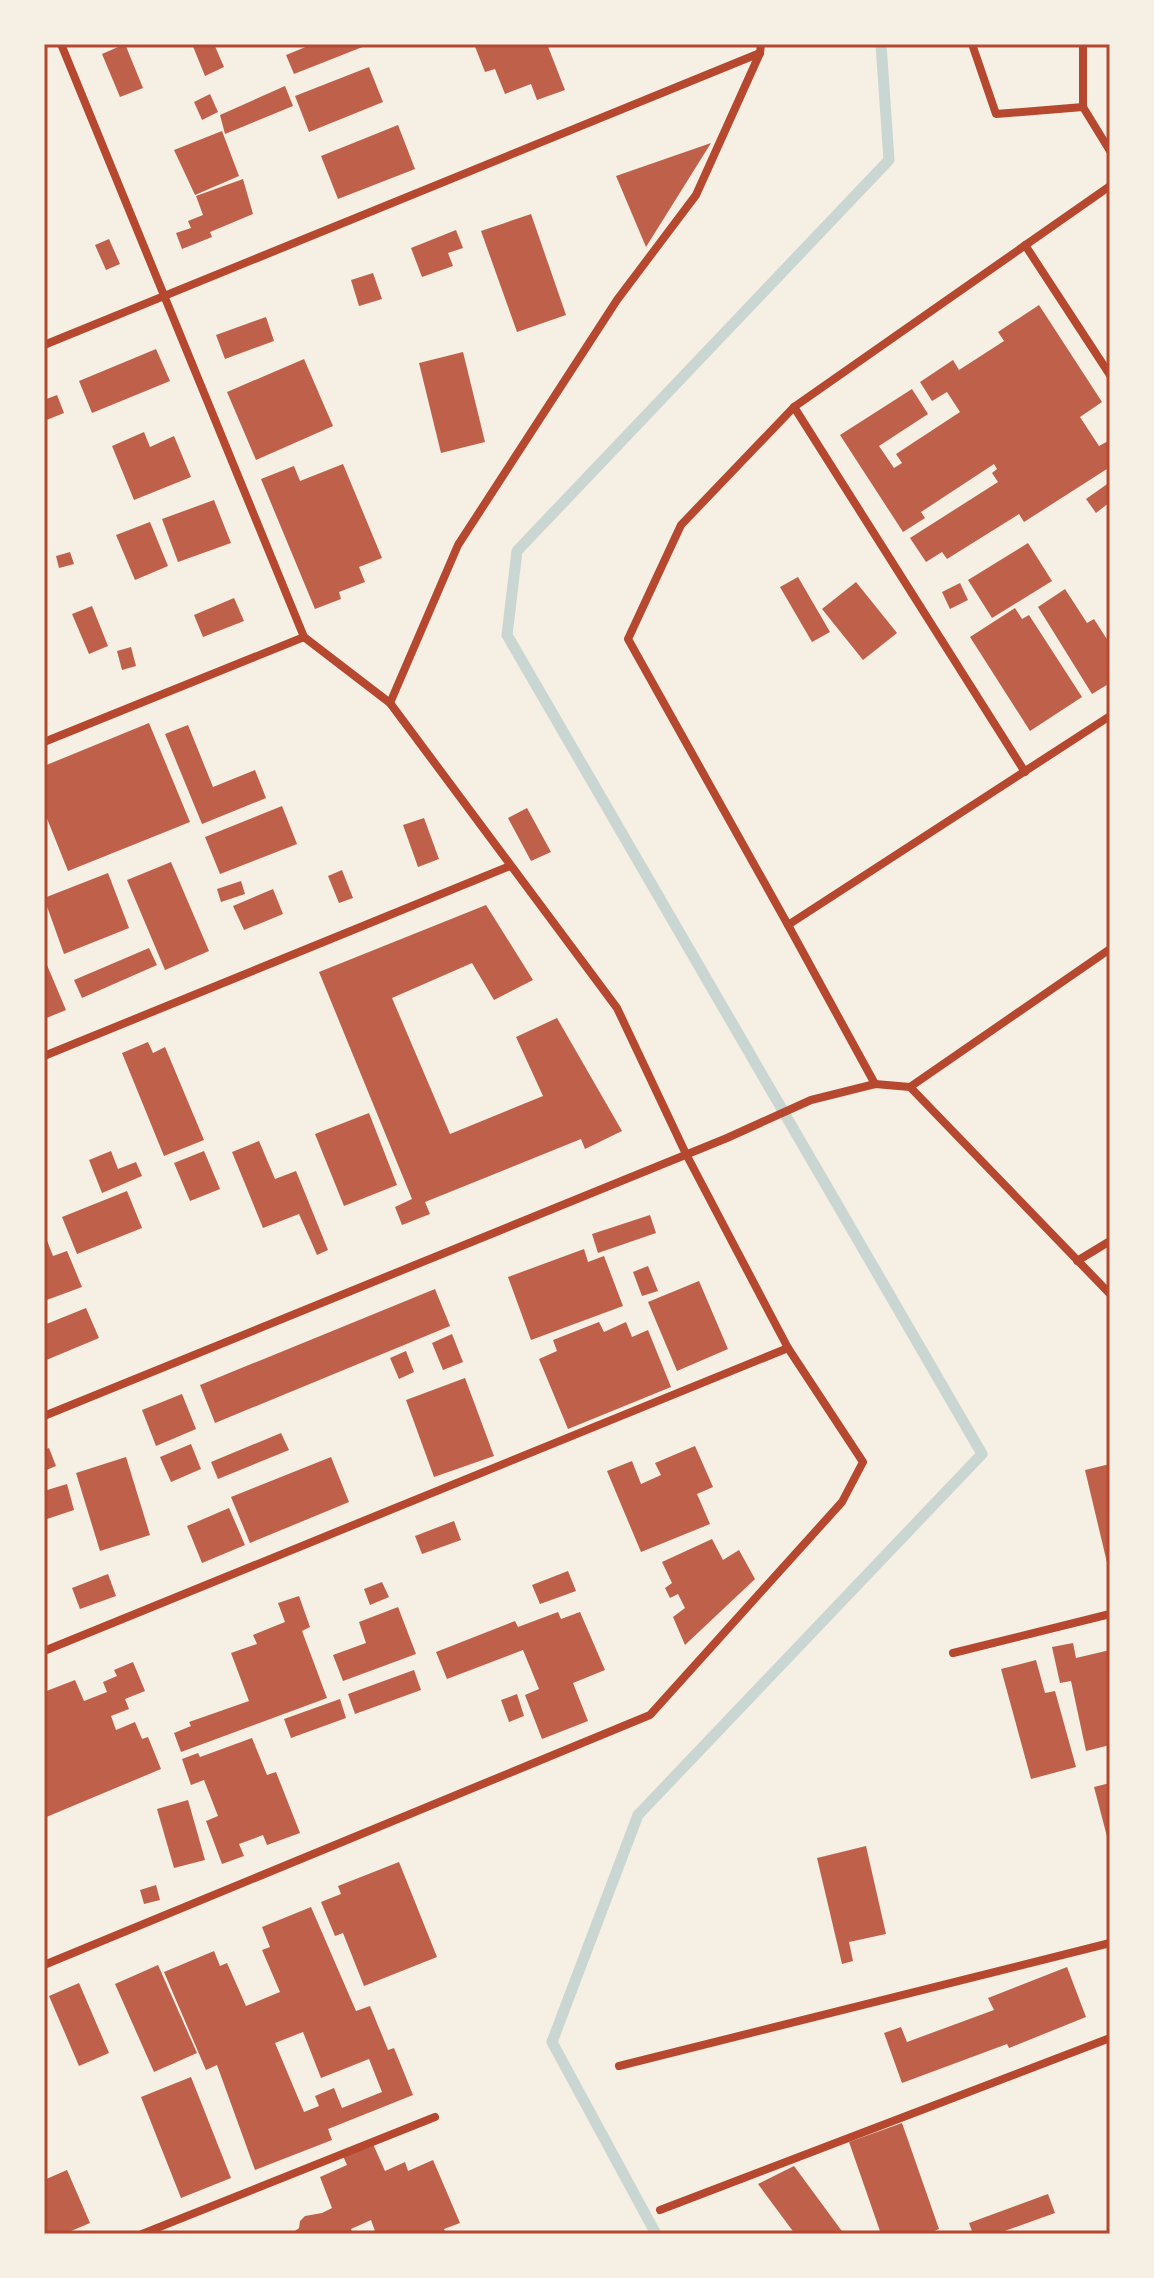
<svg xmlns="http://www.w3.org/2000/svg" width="1154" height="2278" font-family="'Playfair Display',serif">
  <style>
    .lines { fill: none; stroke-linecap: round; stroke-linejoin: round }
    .stream { stroke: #c9d6d2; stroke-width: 11 }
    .building { fill: #bf614a; fill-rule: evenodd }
    .minor { stroke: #b5482f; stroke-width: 8 }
    .neatline { fill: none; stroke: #b5482f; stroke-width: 3 }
  </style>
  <rect width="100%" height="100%" fill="#f6efe4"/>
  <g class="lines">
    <!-- stream -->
    <path class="stream" d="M656,2234L552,2042L638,1815L982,1454L507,635L517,551L889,160L881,44"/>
  </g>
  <!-- building -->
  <g class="building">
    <path d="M125,44L143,88L120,97L102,54Z"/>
    <path d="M192,44H214L224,67L205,76Z"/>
    <path d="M313,44H370L294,74L286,55Z"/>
    <path d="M474,44H547L565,90L537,100L531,84L505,94L495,69L485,72Z"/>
    <path d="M369,67L383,102L309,132L295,96Z"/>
    <path d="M285,86L293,106L225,134L220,115Z"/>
    <path d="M210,94L218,112L202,120L194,102Z"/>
    <path d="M398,125L415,169L338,199L321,156Z"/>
    <path d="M222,131L239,176L195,195L174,150Z"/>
    <path d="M711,143L646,247L616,176Z"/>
    <path d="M243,179L253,214L210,232L212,237L182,249L176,233L191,228L188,221L203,215L196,196Z"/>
    <path d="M531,214L566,315L517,332L481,231Z"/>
    <path d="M456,230L463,248L448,253L453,266L422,277L411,248Z"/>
    <path d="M109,239L120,264L106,270L95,245Z"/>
    <path d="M373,273L382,299L359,306L351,280Z"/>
    <path d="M1039,305L1102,402L1080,417L1099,446L1110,440V467L1024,522L1019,514L947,559L942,552L926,562L910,538L998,482L992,473L997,469L994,464L921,512L925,518L903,532L840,435L912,389L928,414L879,446L894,468L902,463L896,454L960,412L947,392L932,401L920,382L953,360L959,370L1004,341L998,332Z"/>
    <path d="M266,317L274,341L225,359L216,335Z"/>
    <path d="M156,349L170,381L92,413L79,381Z"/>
    <path d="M463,352L485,442L441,453L419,363Z"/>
    <path d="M304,359L333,426L256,460L227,392Z"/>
    <path d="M57,395L64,413L44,421V400Z"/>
    <path d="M144,432L150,447L174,436L191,477L134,500L112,446Z"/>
    <path d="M343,464L382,558L359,567L365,582L339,592L341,599L315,609L261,479L294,466L300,481Z"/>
    <path d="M1110,482V502L1096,513L1086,499Z"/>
    <path d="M214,500L231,543L178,562L162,519Z"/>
    <path d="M150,522L168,566L135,580L116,535Z"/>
    <path d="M1028,543L1052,581L992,618L968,580Z"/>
    <path d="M70,552L74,564L59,568L56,556Z"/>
    <path d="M798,577L830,632L812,642L780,587Z"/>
    <path d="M856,582L897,633L863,660L822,609Z"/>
    <path d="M960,583L968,600L950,609L942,592Z"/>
    <path d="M1065,589L1087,623L1094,619L1110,644V683L1092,694L1038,607Z"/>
    <path d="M234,598L244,621L203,637L194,615Z"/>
    <path d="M92,606L108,646L89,654L72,614Z"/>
    <path d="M1015,608L1022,619L1029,615L1082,697L1030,731L970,637Z"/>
    <path d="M131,647L136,666L122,670L117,651Z"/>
    <path d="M149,723L190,822L68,871L44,811V766Z"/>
    <path d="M188,725L213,787L255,770L266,798L202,824L165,734Z"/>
    <path d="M282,806L297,844L220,874L205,837Z"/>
    <path d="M527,808L551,852L531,861L508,818Z"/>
    <path d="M424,818L439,859L418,867L403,825Z"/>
    <path d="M171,862L209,951L165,970L127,880Z"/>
    <path d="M342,870L353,898L339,903L328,876Z"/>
    <path d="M108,873L129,928L64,954L44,898Z"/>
    <path d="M241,881L245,894L221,902L217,889Z"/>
    <path d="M273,889L283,914L244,930L233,906Z"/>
    <path d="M486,905L533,980L494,1000L472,963L392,998L450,1134L543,1096L516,1037L557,1018L622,1131L585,1149L581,1139L425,1202L430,1214L402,1225L395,1207L412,1199L319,972Z"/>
    <path d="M149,948L157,965L82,998L74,980Z"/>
    <path d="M44,958L66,1010L44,1019Z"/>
    <path d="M148,1042L153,1053L165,1047L204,1140L164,1156L122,1053Z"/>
    <path d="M369,1113L397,1185L344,1206L315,1134Z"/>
    <path d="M259,1141L275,1179L296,1171L328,1250L317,1255L299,1214L263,1228L232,1152Z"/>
    <path d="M111,1151L118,1169L136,1162L142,1176L102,1193L89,1160Z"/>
    <path d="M204,1151L220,1189L190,1201L174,1163Z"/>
    <path d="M127,1191L142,1228L77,1254L62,1217Z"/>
    <path d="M650,1215L656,1233L598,1253L592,1234Z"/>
    <path d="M44,1233L53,1256L67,1251L82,1287L44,1301Z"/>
    <path d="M584,1249L588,1262L604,1256L623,1306L531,1340L508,1277Z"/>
    <path d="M648,1266L658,1291L642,1296L633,1272Z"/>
    <path d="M699,1281L728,1349L677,1371L648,1302Z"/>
    <path d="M435,1289L450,1326L215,1423L200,1385Z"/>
    <path d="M86,1308L99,1338L44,1361V1325Z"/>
    <path d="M599,1322L604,1332L626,1322L632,1337L648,1330L671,1387L568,1429L539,1359L557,1351L553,1340Z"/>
    <path d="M452,1334L463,1362L443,1370L432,1343Z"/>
    <path d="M406,1351L414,1372L399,1379L390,1358Z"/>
    <path d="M465,1378L494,1456L434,1477L406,1400Z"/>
    <path d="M182,1394L196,1429L156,1446L142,1410Z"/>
    <path d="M281,1433L289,1450L218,1479L211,1462Z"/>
    <path d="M191,1444L201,1469L171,1482L160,1457Z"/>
    <path d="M695,1446L713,1487L697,1494L710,1524L641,1552L607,1471L632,1461L641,1484L661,1475L655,1463Z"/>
    <path d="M49,1448L56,1466L44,1471V1450Z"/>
    <path d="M126,1457L150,1535L100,1551L76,1473Z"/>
    <path d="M331,1457L349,1502L250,1543L231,1497Z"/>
    <path d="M1110,1464V1571H1109L1085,1470Z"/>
    <path d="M67,1484L74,1510L44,1520V1491Z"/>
    <path d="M229,1508L245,1545L202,1563L187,1526Z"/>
    <path d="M454,1521L461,1540L422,1554L415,1536Z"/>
    <path d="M712,1539L723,1560L739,1550L755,1579L685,1645L673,1617L685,1608L678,1594L670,1598L665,1588L672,1583L662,1562Z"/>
    <path d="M568,1571L576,1591L540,1604L532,1585Z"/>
    <path d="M108,1574L116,1596L80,1609L72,1588Z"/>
    <path d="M382,1582L389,1597L370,1605L364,1589Z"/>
    <path d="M299,1596L310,1627L302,1631L327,1698L181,1752L174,1733L191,1726L189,1722L249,1701L231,1653L257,1644L253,1635L285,1622L278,1603Z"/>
    <path d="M398,1607L416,1654L343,1681L333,1655L366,1643L359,1622Z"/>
    <path d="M558,1612L561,1619L580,1612L605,1670L573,1683L588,1721L542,1739L525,1695L539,1689L523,1650L447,1679L436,1652L515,1621L518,1627Z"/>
    <path d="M1073,1643L1076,1658L1110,1650V1745L1086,1751L1071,1681L1060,1683L1052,1647Z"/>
    <path d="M1036,1660L1045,1693L1055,1691L1076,1767L1031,1779L1001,1669Z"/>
    <path d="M133,1662L145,1691L125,1699L129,1709L111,1716L116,1730L135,1722L142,1739L148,1737L161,1769L44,1818V1692L75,1680L84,1701L107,1692L103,1682L117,1676L114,1670Z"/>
    <path d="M414,1670L421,1690L355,1714L348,1694Z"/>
    <path d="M517,1694L524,1716L509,1722L501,1700Z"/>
    <path d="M340,1699L346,1718L291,1738L284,1719Z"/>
    <path d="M252,1738L267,1775L276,1772L300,1833L267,1845L263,1835L239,1844L244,1856L222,1864L206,1821L218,1816L204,1780L191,1785L182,1759L198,1753L200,1757Z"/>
    <path d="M1110,1783V1843L1109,1844L1094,1787Z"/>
    <path d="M188,1800L205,1860L174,1868L157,1809Z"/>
    <path d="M866,1846L886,1934L849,1942L853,1961L842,1964L817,1858Z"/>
    <path d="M399,1862L437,1957L364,1986L343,1933L335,1936L321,1902L341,1894L338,1886Z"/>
    <path d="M156,1885L160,1900L144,1904L140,1890Z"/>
    <path d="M311,1907L356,2011L370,2006L388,2050L394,2048L413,2095L328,2129L332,2140L255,2170L217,2065L206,2070L164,1972L214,1951L220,1966L227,1963L246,2006L280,1992L262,1950L270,1947L262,1927ZM303,2032L321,2078L369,2059L382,2092L342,2108L334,2088L315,2096L319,2106L304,2112L275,2043Z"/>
    <path d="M158,1965L197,2053L154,2072L115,1984Z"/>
    <path d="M1067,1967L1086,2017L1009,2048L1007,2044L902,2083L884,2033L901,2027L907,2042L994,2010L988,1998Z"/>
    <path d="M79,1983L109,2053L79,2066L49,1996Z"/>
    <path d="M191,2077L231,2178L181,2198L141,2097Z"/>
    <path d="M902,2123L939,2229L927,2234H881L849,2142Z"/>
    <path d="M373,2144L385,2171L405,2162L408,2171L433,2160L460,2223L444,2229L446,2234H376L371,2220L351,2229L353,2234H291L299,2228L300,2221L305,2216L322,2213L332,2208L320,2177L347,2165L343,2156Z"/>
    <path d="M794,2166L844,2234H795L758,2184Z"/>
    <path d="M67,2170L90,2223L64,2234H44V2180Z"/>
    <path d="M1048,2194L1055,2213L996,2234H973L969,2223Z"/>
  </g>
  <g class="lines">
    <!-- minor -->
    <g class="minor">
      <path d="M972,44L996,114L1083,107"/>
      <path d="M1083,44V107L1110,151"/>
      <path d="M1025,245L1110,375"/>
      <path d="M44,345L760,53"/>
      <path d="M794,407L1025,772"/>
      <path d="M390,703L458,545L617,300L696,195L760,53L761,44"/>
      <path d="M44,742L304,637"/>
      <path d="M788,925L1110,716"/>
      <path d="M44,1056L510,866"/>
      <path d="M875,1084L788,925L628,639L681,525L794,407L1110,186"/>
      <path d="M910,1087L1110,949"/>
      <path d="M1077,1261L1110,1241"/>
      <path d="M44,1416L727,1138L811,1100L875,1084L910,1087L1110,1294"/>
      <path d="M44,1651L788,1348"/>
      <path d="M953,1653L1110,1614"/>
      <path d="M44,1965L650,1715L842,1502L863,1462L788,1348L686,1154L617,1008L390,703L304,637L61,44"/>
      <path d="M619,2066L1110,1943"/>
      <path d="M660,2210L1110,2038"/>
      <path d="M142,2234L435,2117"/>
    </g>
  </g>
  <!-- border -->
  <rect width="1154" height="2278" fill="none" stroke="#f6efe4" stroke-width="92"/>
  <rect x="46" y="46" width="1062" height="2186" class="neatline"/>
</svg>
